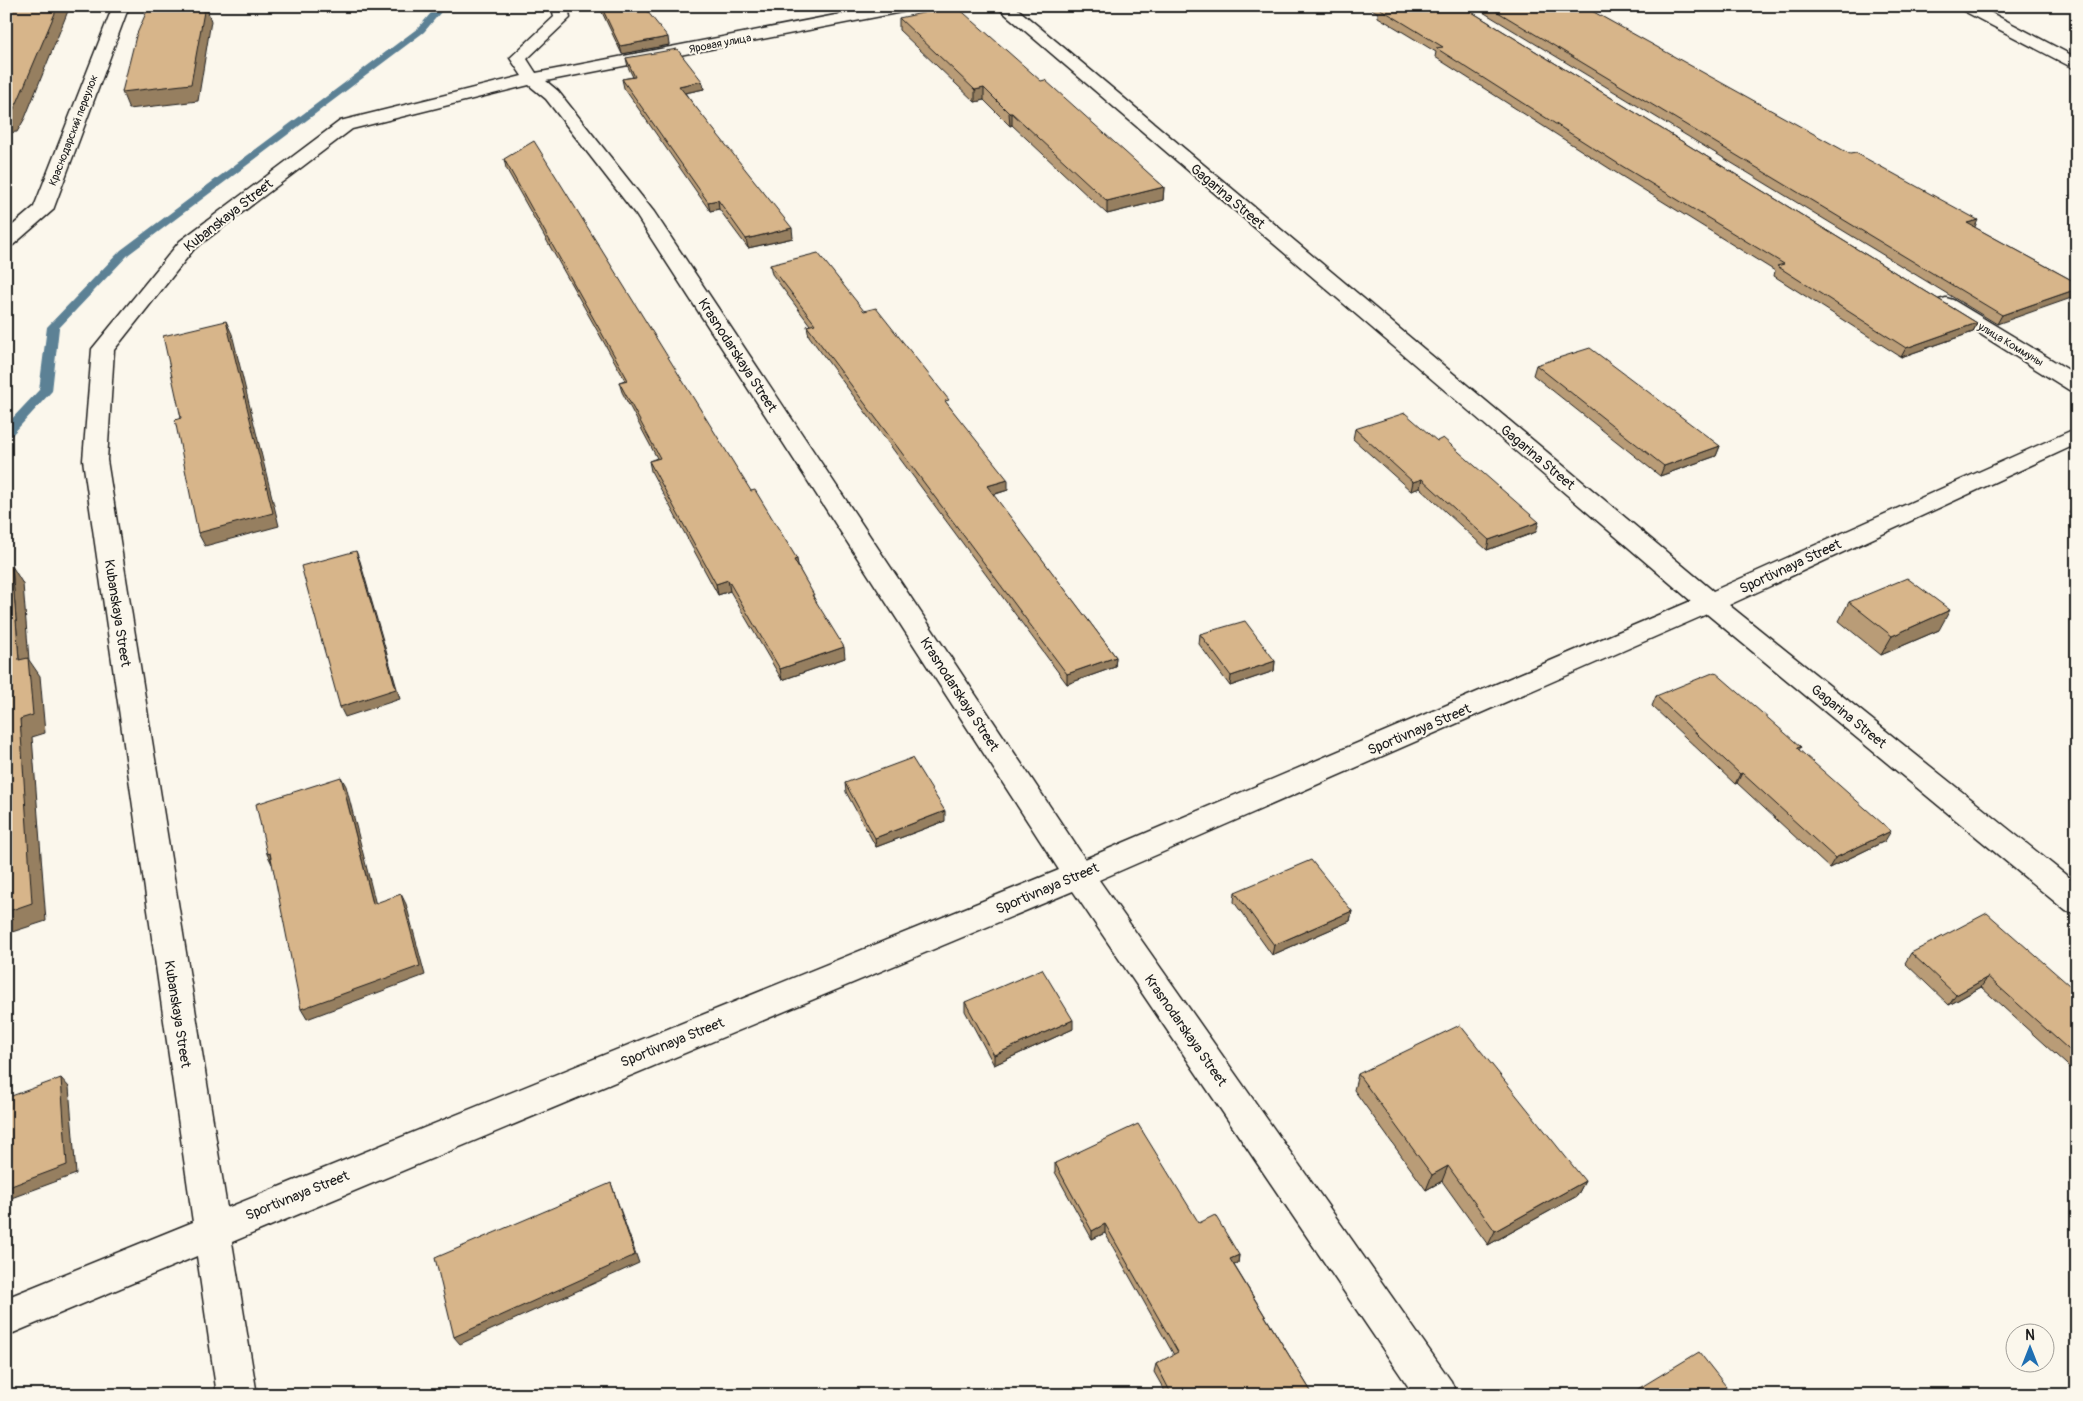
<svg xmlns="http://www.w3.org/2000/svg" width="2083" height="1401" font-family="Pangolin,sans-serif">
  <style>
    .lines { fill: none; stroke-linecap: round; stroke-linejoin: round }
    .stream { fill: #5c8195; fill-rule: evenodd }
    .minor-casing { stroke: #1c1c1c; stroke-width: 3 }
    .minor { fill: #fbf7ec; fill-rule: evenodd }
    .wall { fill: #b99c77; stroke: #1c1c1c }
    .shaded-wall { fill: #967f61; stroke: #1c1c1c }
    .building { fill: #d7b58a; stroke: #1c1c1c }
    .labels { text-anchor: middle; stroke-width: 4; stroke-linejoin: round; paint-order: stroke }
    .far-street-label { font-size: 11px; fill: #1c1c1c; stroke: #fbf7ec }
    .street-label { font-size: 14px; fill: #1c1c1c; stroke: #fbf7ec }
  </style>
  <rect width="100%" height="100%" fill="#fbf7ec"/>
  <filter id="ink" filterUnits="userSpaceOnUse"><feTurbulence type="fractalNoise" baseFrequency=".02" numOctaves="2"/><feDisplacementMap in="SourceGraphic" scale="10" xChannelSelector="R" yChannelSelector="G"/><feConvolveMatrix kernelMatrix="1 2 1 2 8 2 1 2 1" color-interpolation-filters="sRGB"/></filter>
  <g filter="url(#ink)">
    <g class="lines">
      <!-- stream -->
      <path class="stream" d="M437,6H446L424,32L129,254L59,328L52,391L11,436L6,437V425L39,390L47,327L121,250L418,28Z"/>
      <!-- minor casing -->
      <g class="minor-casing">
        <g id="minor">
          <path d="M113,6H129L53,210L13,245L6,247V231L34,207Z"/>
          <path d="M552,6H568L570,18L527,59L536,73L882,6H915L913,9L907,11L546,81L558,91L654,212L1085,859L1691,601L996,6H1014L1713,591L2077,428V444L1729,605L2077,884V914L2066,911L1707,614L1099,880L1451,1381L1457,1395H1414L1073,891L232,1242L257,1395H217L197,1256L6,1336V1298L193,1222L83,460L92,349L180,241L340,121L522,76L510,58L554,17ZM529,85L546,99L636,215L1059,870L227,1208L107,460L114,350L194,249L352,129Z"/>
          <path d="M1958,6H1978L2077,58V70L1960,9Z"/>
          <path d="M1946,298L1953,300L2077,375V392L2069,390L1939,308L1936,304L1939,300Z"/>
        </g>
      </g>
      <!-- minor -->
      <use href="#minor" class="minor"/>
    </g>
    <!-- wall -->
    <g class="wall">
      <path d="M599,6H643L669,45L622,54Z"/>
      <path d="M1367,6H1462L1977,323L1973,332L1901,357L1774,276L1775,271L1615,172L1435,57L1436,52L1378,17V13Z"/>
      <path d="M1473,6H1587L1586,8L1974,227L2077,283L1997,324Z"/>
      <path d="M899,18L1041,81L1164,187L1163,200L1107,214L1012,125L1010,126L984,100L975,102L899,30Z"/>
      <path d="M626,58L702,81L704,89L685,93L793,238L748,248L719,209L710,211L624,88L622,79L633,77L628,67Z"/>
      <path d="M504,159L799,569L845,658L782,680L730,591L718,595L651,471L649,461L657,458L622,392L619,382L625,380L506,168Z"/>
      <path d="M770,265L864,311L949,406L1008,490L993,495L1116,657L1115,667L1067,684L809,336L807,326L810,325L772,274Z"/>
      <path d="M1536,365L1720,446L1716,456L1660,476L1533,375Z"/>
      <path d="M1355,429L1536,532L1487,550L1420,488L1411,491L1353,439Z"/>
      <path d="M2077,502V519L2069,513L2075,503Z"/>
      <path d="M1849,602L1939,630L1881,655L1839,621Z"/>
      <path d="M1200,634L1275,661L1274,671L1230,686L1199,644Z"/>
      <path d="M1656,696L1801,747L1799,750L1885,841L1829,868L1737,783L1735,784L1652,706Z"/>
      <path d="M845,783L945,821L876,847L846,792Z"/>
      <path d="M1235,892L1352,911L1350,921L1272,955L1234,902Z"/>
      <path d="M1911,953L2077,992V1074L1981,987L1949,1005L1905,963Z"/>
      <path d="M965,1002L1073,1029L994,1065L965,1011Z"/>
      <path d="M1358,1074L1585,1181L1577,1196L1488,1245L1442,1181L1426,1190L1354,1090Z"/>
      <path d="M1055,1163L1199,1223L1239,1255L1238,1263L1234,1265L1312,1393L1311,1395H1167L1154,1372L1156,1364L1174,1355L1105,1233L1092,1239L1055,1172Z"/>
    </g>
    <!-- shaded-wall -->
    <g class="shaded-wall">
      <path d="M58,6H70L25,118L17,132L6,133V117Z"/>
      <path d="M196,6H208L207,9L211,21L198,101L129,109L122,92Z"/>
      <path d="M668,37L669,45L622,54L620,46Z"/>
      <path d="M702,81L704,89L680,94L679,86Z"/>
      <path d="M984,88V100L975,102V90Z"/>
      <path d="M1009,113H1012V125L1010,126Z"/>
      <path d="M1164,187L1163,200L1107,214V201Z"/>
      <path d="M718,200L719,209L710,211L708,202Z"/>
      <path d="M1978,220L1974,229L1967,223Z"/>
      <path d="M792,228L793,238L748,248L746,239Z"/>
      <path d="M2077,289V296L1997,324L2002,315Z"/>
      <path d="M226,321L232,334L279,526L205,546L198,533Z"/>
      <path d="M1977,323L1973,332L1901,357L1906,348Z"/>
      <path d="M1720,446L1716,456L1660,476L1664,466Z"/>
      <path d="M1422,479L1420,488L1411,491L1413,482Z"/>
      <path d="M1008,480V490L988,496L987,486Z"/>
      <path d="M1539,522L1536,532L1487,550L1489,540Z"/>
      <path d="M356,551L360,561L400,699L345,717L340,707Z"/>
      <path d="M797,559L799,570L794,560Z"/>
      <path d="M12,566L23,584L29,660L40,676L45,733L32,737L46,921L6,934V912L20,719L19,660Z"/>
      <path d="M728,580L730,591L718,595L716,584Z"/>
      <path d="M1950,610L1939,630L1881,655L1892,636Z"/>
      <path d="M844,647L845,658L782,680L780,669Z"/>
      <path d="M1116,657L1115,667L1067,684V674Z"/>
      <path d="M1275,661L1274,671L1230,686L1231,676Z"/>
      <path d="M1742,773L1737,783L1735,784L1740,774Z"/>
      <path d="M341,777L346,786L378,913L373,904Z"/>
      <path d="M945,811V821L876,847L875,838Z"/>
      <path d="M1891,831L1885,841L1829,868L1835,858Z"/>
      <path d="M270,853L272,864L267,854Z"/>
      <path d="M401,894L406,904L425,975L307,1019L301,1009Z"/>
      <path d="M1352,911L1350,921L1272,955L1274,945Z"/>
      <path d="M1988,977L1981,987L1949,1005L1956,995Z"/>
      <path d="M1073,1020V1029L994,1065V1055Z"/>
      <path d="M61,1078L69,1087L76,1174L6,1200V1188Z"/>
      <path d="M1448,1166L1442,1181L1426,1190L1432,1175Z"/>
      <path d="M1585,1181L1577,1196L1488,1245L1495,1231Z"/>
      <path d="M611,1183L639,1263L460,1344L454,1337Z"/>
      <path d="M1105,1224V1233L1092,1239V1231Z"/>
      <path d="M1239,1255L1238,1263L1229,1268L1230,1259Z"/>
    </g>
    <!-- building -->
    <g class="building">
      <path d="M8,6H58L17,103L10,116L6,117V9Z"/>
      <path d="M149,6H205L191,84L122,92L136,36Z"/>
      <path d="M601,6H643L668,37L620,46Z"/>
      <path d="M956,6L1041,81L1045,80L1164,187L1107,201L1012,113H1009L984,88L975,90L899,18Z"/>
      <path d="M1381,6H1462L1977,323L1906,348L1777,266L1784,264L1617,163L1436,48L1443,47L1379,8L1383,7Z"/>
      <path d="M1488,6H1583L1850,154L1856,153L1978,220L1967,223L2077,283V289L2002,315Z"/>
      <path d="M677,49L702,81L679,86L792,228L746,239L718,200L708,202L622,79L635,77L626,58Z"/>
      <path d="M534,141L751,491L755,490L797,559L794,560L814,595H812L844,647L780,669L728,580L716,584L649,461L660,458L619,382L628,380L504,159Z"/>
      <path d="M818,253L864,311L876,308L949,400L945,401L1008,480L987,486L1116,657L1067,674L807,326L815,324L770,265Z"/>
      <path d="M226,321L273,513L198,533L175,420L181,418L163,336Z"/>
      <path d="M1590,348L1720,446L1664,466L1536,365Z"/>
      <path d="M1405,413L1437,441L1443,438L1539,522L1489,540L1422,479L1413,482L1355,429Z"/>
      <path d="M356,551L396,689L340,707L301,566Z"/>
      <path d="M12,566L19,660L28,658L33,715L20,719L32,903L6,912V568Z"/>
      <path d="M1907,578L1950,610L1892,636L1849,602Z"/>
      <path d="M1245,621L1275,661L1231,676L1200,634Z"/>
      <path d="M1715,672L1801,747L1797,748L1891,831L1835,858L1742,773L1740,774L1656,696Z"/>
      <path d="M912,758L945,811L875,838L845,783Z"/>
      <path d="M341,777L373,904L401,894L420,966L301,1009L270,853L267,854L256,804Z"/>
      <path d="M1311,860L1352,911L1274,945L1235,892Z"/>
      <path d="M1987,913L2077,992V1057L1988,977L1956,995L1911,953Z"/>
      <path d="M1042,969L1073,1020L994,1055L965,1002Z"/>
      <path d="M1460,1025L1585,1181L1495,1231L1448,1166L1432,1175L1358,1074Z"/>
      <path d="M61,1078L67,1165L6,1188V1098Z"/>
      <path d="M1138,1124L1199,1223L1215,1215L1239,1255L1230,1259L1312,1393L1308,1395H1172L1156,1364L1178,1352L1105,1224L1092,1231L1055,1163Z"/>
      <path d="M611,1183L635,1255L454,1337L435,1258Z"/>
      <path d="M1699,1352L1733,1395H1628Z"/>
    </g>
  </g>
  <g class="labels">
    <!-- far-street labels -->
    <g class="far-street-label">
      <text transform="translate(720 43) rotate(-11)" y="4">Яровая улица</text>
      <text transform="translate(73 130) rotate(-69)" y="4">Краснодарский переулок</text>
      <text transform="translate(2011 344) rotate(31)" y="4">улица Коммуны</text>
    </g>
    <!-- street labels -->
    <g class="street-label">
      <text transform="translate(1228 196) rotate(40)" y="5">Gagarina Street</text>
      <text transform="translate(228 215) rotate(-38)" y="5">Kubanskaya Street</text>
      <text transform="translate(738 355) rotate(57)" y="5">Krasnodarskaya Street</text>
      <text transform="translate(1538 457) rotate(40)" y="5">Gagarina Street</text>
      <text transform="translate(1790 566) rotate(-25)" y="5">Sportivnaya Street</text>
      <text transform="translate(118 613) rotate(81)" y="5">Kubanskaya Street</text>
      <text transform="translate(960 694) rotate(57)" y="5">Krasnodarskaya Street</text>
      <text transform="translate(1849 716) rotate(39)" y="5">Gagarina Street</text>
      <text transform="translate(1419 729) rotate(-23)" y="5">Sportivnaya Street</text>
      <text transform="translate(1047 888) rotate(-23)" y="5">Sportivnaya Street</text>
      <text transform="translate(178 1014) rotate(81)" y="5">Kubanskaya Street</text>
      <text transform="translate(1186 1030) rotate(55)" y="5">Krasnodarskaya Street</text>
      <text transform="translate(672 1042) rotate(-22)" y="5">Sportivnaya Street</text>
      <text transform="translate(297 1195) rotate(-22)" y="5">Sportivnaya Street</text>
    </g>
  </g>
  <!-- margin -->
  <rect width="2083" height="1401" fill="none" stroke="#fbf7ec" stroke-width="25"/>
  <rect x="12" y="12" width="2058" height="1376" fill="none" stroke="#1c1c1c" stroke-width="2" filter="url(#ink)"/>
  <!-- north arrow -->
  <g transform="translate(2030 1348)"><circle r="24" fill="#fbf7ec" stroke="#a29f99"/>
  <path d="M0-4L9 19L0 12L-9 19Z" fill="#1f6fb2"/>
  <text y="-8" font-size="14" font-weight="bold" text-anchor="middle" fill="#1c1c1c">N</text>
  </g>
</svg>
